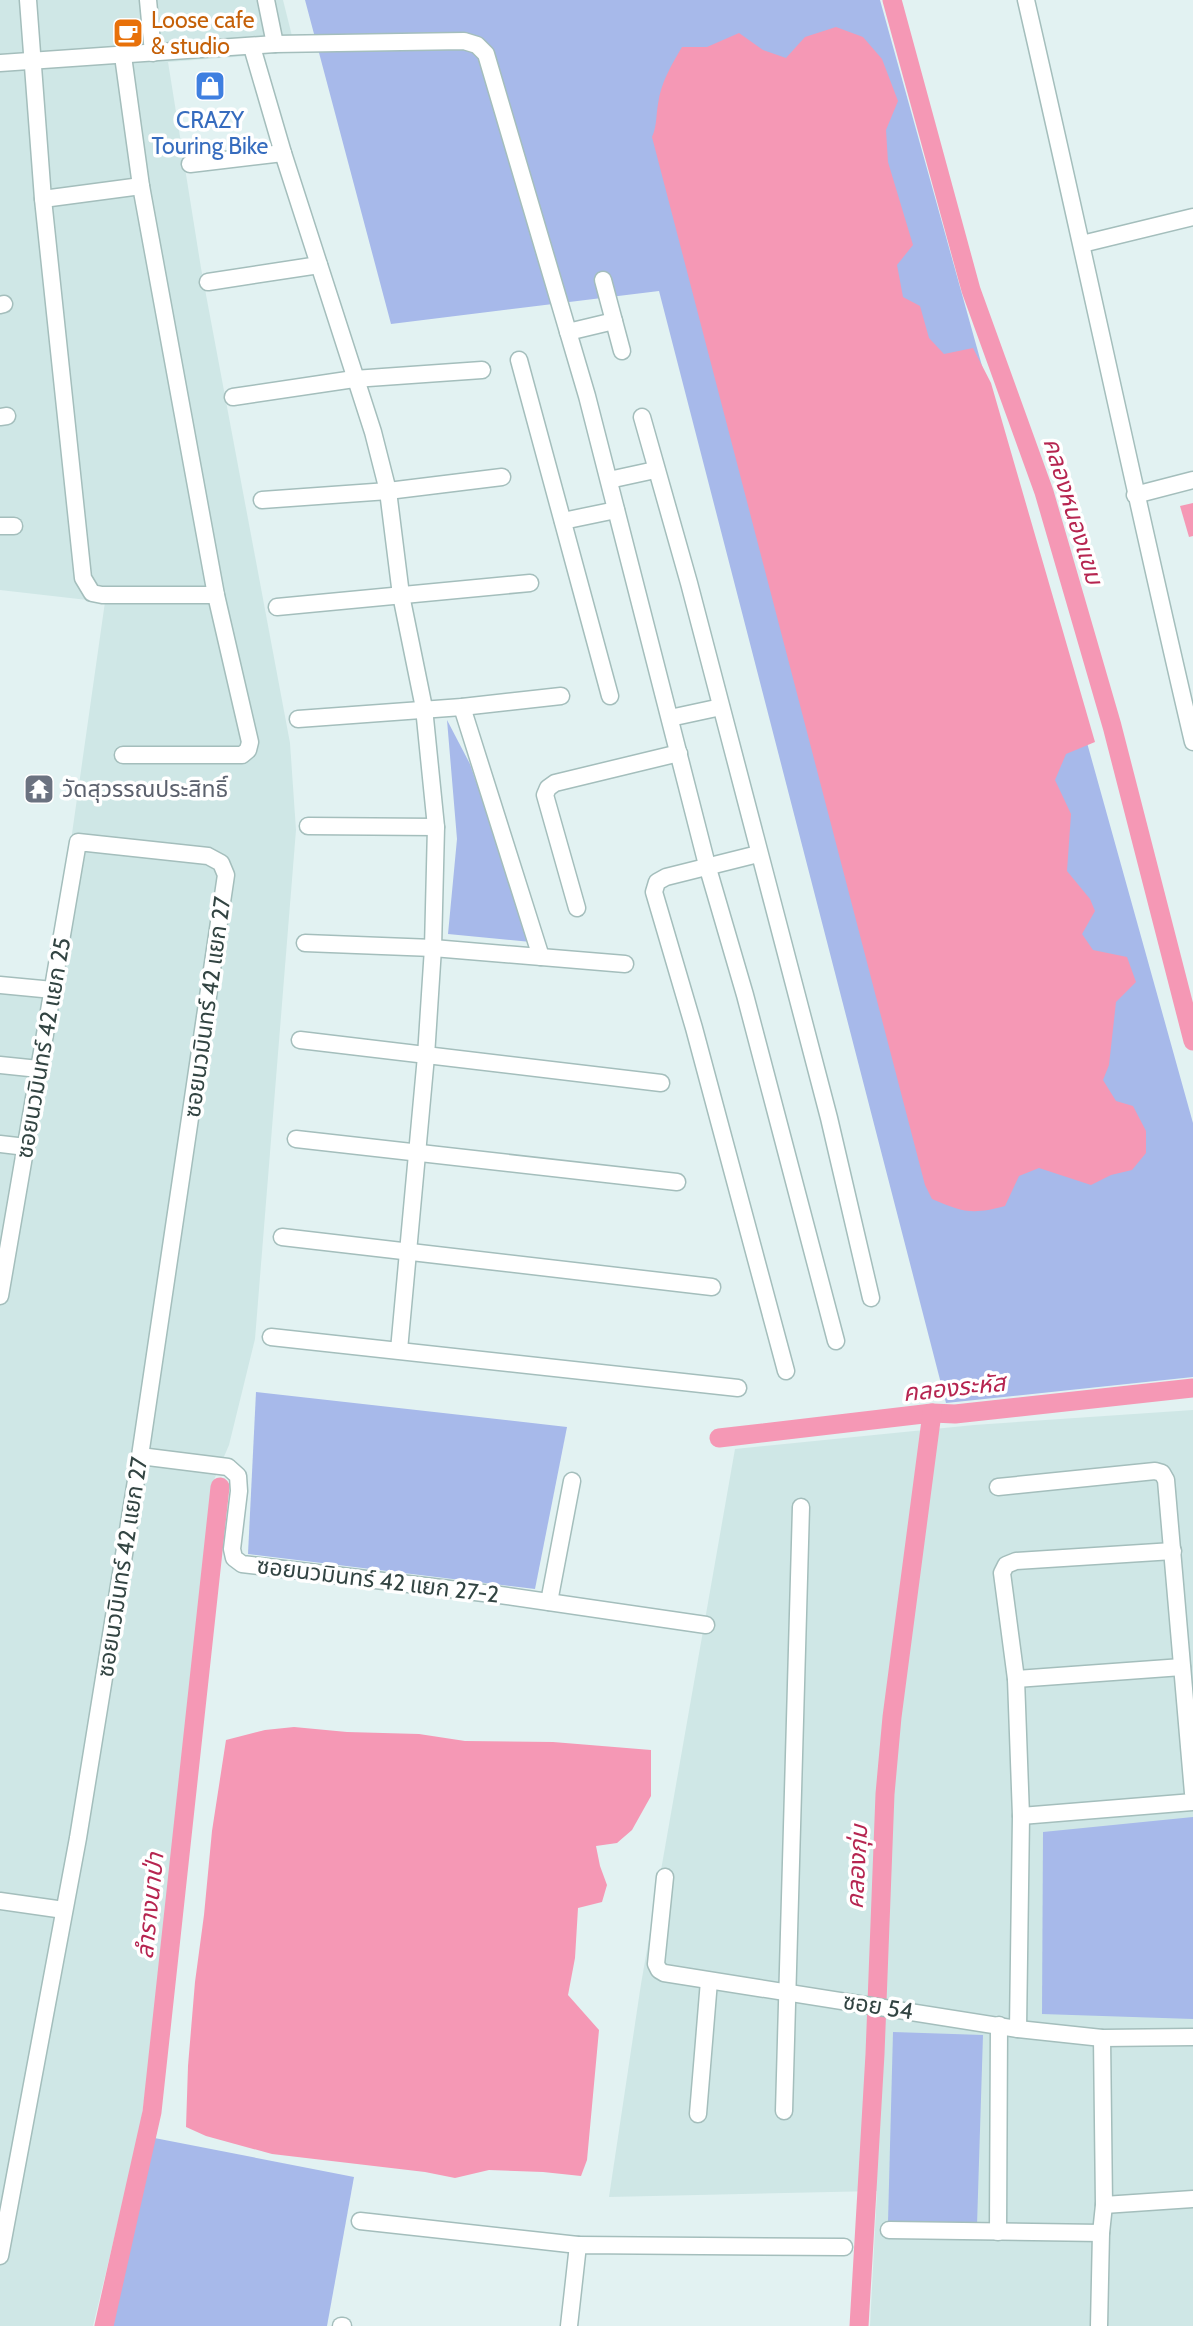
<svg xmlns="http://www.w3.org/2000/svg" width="1193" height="2326" font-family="Cabin,'Noto Sans Thai',sans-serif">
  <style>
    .residential { fill: #cfe7e6 }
    .green { fill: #a7b9ea }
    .water { fill: #f598b5 }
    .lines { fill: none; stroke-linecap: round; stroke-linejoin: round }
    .canal { stroke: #f598b5; stroke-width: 19 }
    .minor-casing { stroke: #a4bebc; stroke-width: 19 }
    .minor { stroke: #fff; stroke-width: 16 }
    .labels { text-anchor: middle; stroke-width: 7; stroke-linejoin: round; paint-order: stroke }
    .food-label { font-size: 23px; fill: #c56008; stroke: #fff; text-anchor: start }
    .shop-label { font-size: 23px; fill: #366cbe; stroke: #fff }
    .worship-label { font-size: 23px; fill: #5b616d; stroke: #fff; text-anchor: start }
    .street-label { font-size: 23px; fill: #324442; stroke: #fff }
    .water-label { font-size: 24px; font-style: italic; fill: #b62550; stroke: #fff }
  </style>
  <rect width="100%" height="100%" fill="#e2f2f2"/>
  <!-- residential -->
  <g class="residential">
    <path d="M0,0H283L296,52L168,62L201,268L290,743L296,830L255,1339L229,1445L214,1480L155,2026L139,2135L93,2326H0V977L51,981L105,602L0,590Z"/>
    <path d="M1193,1410V2326H870L877,2191L609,2197L641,1984L735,1449L974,1425Z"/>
  </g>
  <!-- green -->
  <g class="green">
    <path d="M305,0H880L1193,1123V1377L946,1403L659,291L391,324Z"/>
    <path d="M447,720L470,764L531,942L448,934L457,839Z"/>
    <path d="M256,1392L567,1427L535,1589L248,1554Z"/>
    <path d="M1193,1817V2019L1042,2014L1043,1832Z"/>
    <path d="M893,2032L983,2035L977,2225L888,2222Z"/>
    <path d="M139,2135L354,2177L327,2326H107Z"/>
  </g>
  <!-- water -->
  <g class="water">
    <path d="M836,27L863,37L882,59L898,101L886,130L888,162L913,245L897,265L903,297L920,306L929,338L944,354L973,348L991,383L1095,742L1066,754L1055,780L1071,814L1067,871L1090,899L1095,911L1082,934L1093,950L1127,957L1136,982L1116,1002L1109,1065L1103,1080L1116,1101L1133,1106L1146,1131V1153L1132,1170L1111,1175L1091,1185L1039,1168L1019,1176L1005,1206C972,1215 962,1212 932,1199L925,1185L652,137C657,126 656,115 658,104C661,82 671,66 682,47H707L739,33L763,50L786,58L805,37Z"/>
    <path d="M1193,503V536L1189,537L1180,506Z"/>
    <path d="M294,1727L347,1732L419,1734L465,1741L553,1742L651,1750V1796L632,1830L617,1843L596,1846L600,1866L607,1885L602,1902L578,1908L575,1958L568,1995L599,2030L587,2160L581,2176L543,2172L489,2170L455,2178L425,2172L272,2154L206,2136L186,2127L188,2066L195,1982L204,1915L212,1831L226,1740L265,1730Z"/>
  </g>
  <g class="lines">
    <!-- canal -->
    <g class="canal">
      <path d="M892,0L971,290L1044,492L1112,726L1193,1041"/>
      <path d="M719,1438L932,1413L955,1414L1193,1388"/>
      <path d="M104,2326L152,2112L220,1487"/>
      <path d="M859,2326L875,2054L885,1794L892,1717L932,1413"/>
    </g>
    <!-- minor casing -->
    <g class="minor-casing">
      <g id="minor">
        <path d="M28,0L43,199L83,578L92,593L102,595H216"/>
        <path d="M148,0L153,53"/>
        <path d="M266,0L275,44"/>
        <path d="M1026,0C1083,247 1135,495 1193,742"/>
        <path d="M252,47L283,153L373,432L388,491L401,595L424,708L436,827L433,948L426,1056L399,1350"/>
        <path d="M0,63L275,44L464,41L477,45L486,54L587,396L707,865L745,995L836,1341"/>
        <path d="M190,164L283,153"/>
        <path d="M43,199L141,186"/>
        <path d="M1082,244L1193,217"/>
        <path d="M603,280L622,351"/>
        <path d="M208,282L319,265"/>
        <path d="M0,305L4,304"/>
        <path d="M568,332L614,321"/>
        <path d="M519,360L610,696"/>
        <path d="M233,397L354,379L482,370"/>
        <path d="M0,417L7,416"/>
        <path d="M642,417L689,583L829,1118L871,1298"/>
        <path d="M609,480L655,470"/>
        <path d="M1135,495L1193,480"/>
        <path d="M262,500L388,491L502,477"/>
        <path d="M563,521L616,510"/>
        <path d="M0,526H14"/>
        <path d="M277,607L530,583"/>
        <path d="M462,707L541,957"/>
        <path d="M670,718L721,707"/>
        <path d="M298,719L462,707L561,696"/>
        <path d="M123,755H242L248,750L250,742L216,595L141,186L123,56"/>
        <path d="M308,826L436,827"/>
        <path d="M758,854L666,877L657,882L654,892L694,1028L786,1371"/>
        <path d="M577,908L545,795L548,788L555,783L679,753"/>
        <path d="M305,943L433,948L625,964"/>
        <path d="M0,985L53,990"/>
        <path d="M300,1040L661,1083"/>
        <path d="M0,1065L39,1069"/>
        <path d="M296,1139L677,1182"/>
        <path d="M0,1144L26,1147"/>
        <path d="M282,1237L712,1287"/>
        <path d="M0,1296L78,842L208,856L221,863L226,875L140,1456L78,1838L0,2256"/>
        <path d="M271,1337L738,1388"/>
        <path d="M140,1456L228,1467L238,1476L239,1491L232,1549L234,1558L242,1564L500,1595L706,1625"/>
        <path d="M998,1487L1155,1471L1162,1473L1166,1480L1193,1793"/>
        <path d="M549,1602L572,1481"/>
        <path d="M1016,1679L1182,1667"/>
        <path d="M1021,1816L1193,1802"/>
        <path d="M665,1877L656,1964L659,1970L664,1973L1018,2029L1102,2038L1193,2037"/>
        <path d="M0,1901L64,1910"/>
        <path d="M1018,2029L1021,1816L1016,1679L1002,1573L1006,1565L1016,1561L1173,1551"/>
        <path d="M784,2111L801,1507"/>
        <path d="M698,2114L709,1981"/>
        <path d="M1104,2205L1193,2199"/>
        <path d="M360,2221L578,2245"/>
        <path d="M889,2230L1101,2233"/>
        <path d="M998,2232L999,2025"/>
        <path d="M341,2326H343"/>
        <path d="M569,2326L578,2245L844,2247"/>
        <path d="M1099,2326L1101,2233L1104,2205L1102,2038"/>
      </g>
    </g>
    <!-- minor -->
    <use href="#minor" class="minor"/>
  </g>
  <!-- icons -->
  <defs>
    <g id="cafe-square" transform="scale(1.575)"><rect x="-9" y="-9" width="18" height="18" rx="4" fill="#e8710a" stroke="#fff"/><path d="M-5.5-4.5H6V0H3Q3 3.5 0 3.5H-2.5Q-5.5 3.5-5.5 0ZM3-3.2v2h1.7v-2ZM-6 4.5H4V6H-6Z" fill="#fff"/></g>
    <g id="shop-square" transform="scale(1.575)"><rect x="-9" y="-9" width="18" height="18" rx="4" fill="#3f7fe0" stroke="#fff"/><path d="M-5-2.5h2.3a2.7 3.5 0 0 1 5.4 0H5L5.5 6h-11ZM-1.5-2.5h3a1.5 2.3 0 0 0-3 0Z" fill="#fff"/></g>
    <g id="temple-square" transform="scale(1.575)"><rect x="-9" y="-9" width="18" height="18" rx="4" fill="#6b7280" stroke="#fff"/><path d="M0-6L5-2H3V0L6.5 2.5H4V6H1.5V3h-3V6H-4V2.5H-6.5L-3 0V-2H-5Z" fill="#fff"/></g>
  </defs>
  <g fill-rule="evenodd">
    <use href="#cafe-square" x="128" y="33"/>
    <use href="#shop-square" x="210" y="86"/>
    <use href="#temple-square" x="39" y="789"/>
  </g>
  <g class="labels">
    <!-- food labels -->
    <g class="food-label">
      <text x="151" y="28">Loose cafe<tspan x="151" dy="26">&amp; studio</tspan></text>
    </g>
    <!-- shop labels -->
    <g class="shop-label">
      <text x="210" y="128">CRAZY<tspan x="210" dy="26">Touring Bike</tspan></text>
    </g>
    <!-- worship labels -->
    <g class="worship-label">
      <text x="62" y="797">วัดสุวรรณประสิทธิ์</text>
    </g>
    <!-- street labels -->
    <g class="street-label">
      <text transform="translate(207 1007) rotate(-82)" y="8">ซอยนวมินทร์ 42 แยก 27</text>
      <text transform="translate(43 1048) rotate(-80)" y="8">ซอยนวมินทร์ 42 แยก 25</text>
      <text transform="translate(122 1567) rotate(-81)" y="8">ซอยนวมินทร์ 42 แยก 27</text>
      <text transform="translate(378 1580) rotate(7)" y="8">ซอยนวมินทร์ 42 แยก 27-2</text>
      <text transform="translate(878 2006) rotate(9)" y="8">ซอย 54</text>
    </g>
    <!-- water labels -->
    <g class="water-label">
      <text transform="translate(1073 511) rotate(73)" y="8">คลองหนองแขม</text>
      <text transform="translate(954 1388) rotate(-6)" y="8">คลองระหัส</text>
      <text transform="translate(857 1867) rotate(-87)" y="8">คลองกุ่ม</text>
      <text transform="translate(150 1906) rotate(-84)" y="8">ลำรางนาป่า</text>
    </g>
  </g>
</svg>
